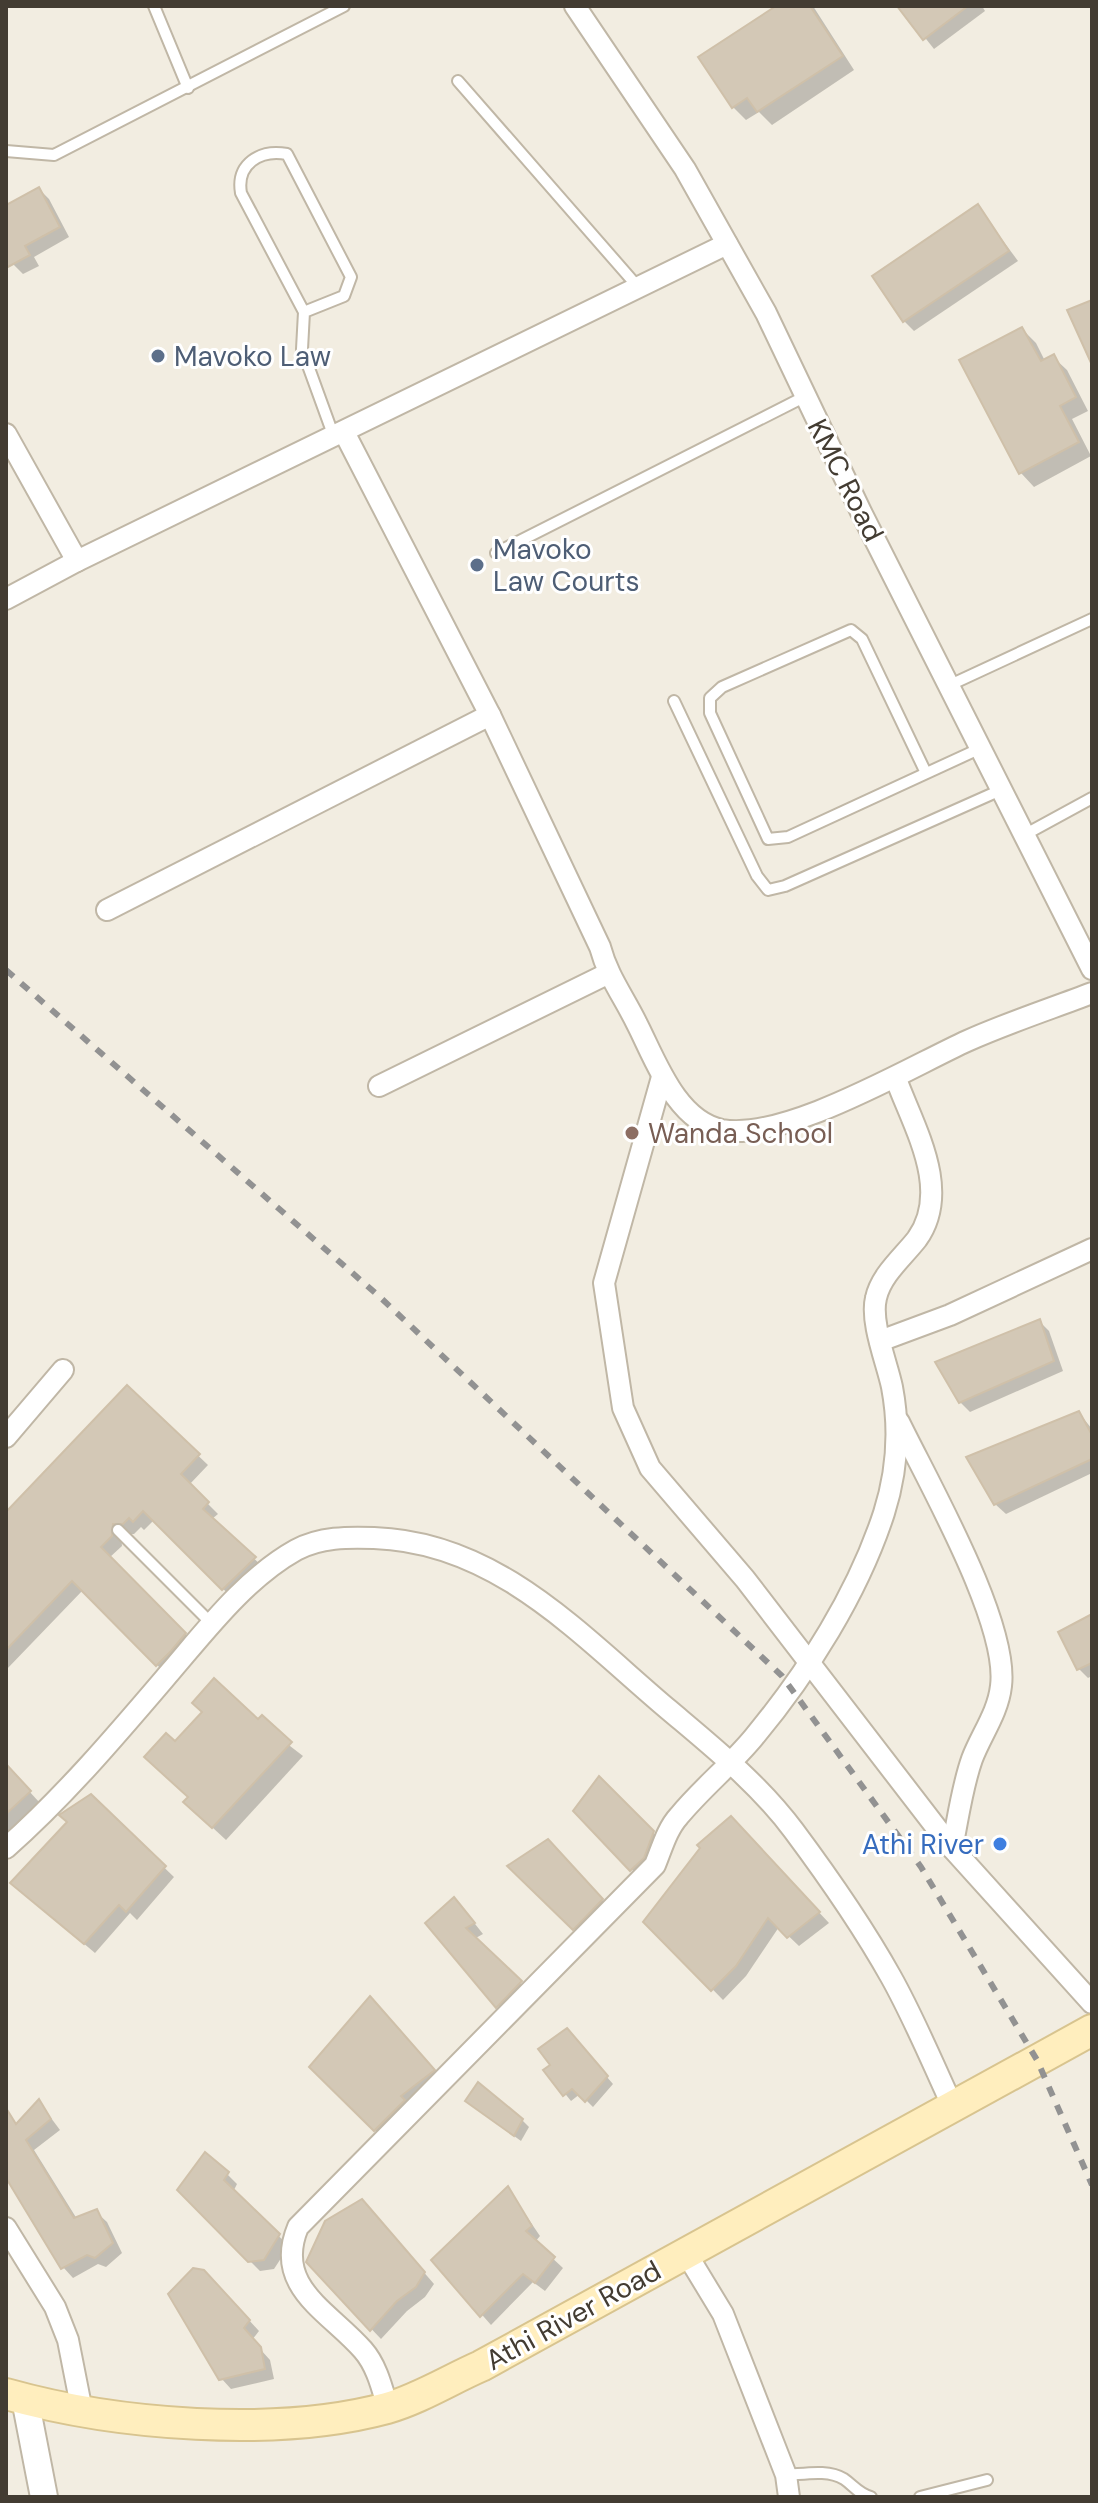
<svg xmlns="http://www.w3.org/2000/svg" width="1098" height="2503" font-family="'DM Sans',sans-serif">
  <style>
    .shadow { fill: #0003 }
    .building { fill: #d3c8b6; stroke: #cfc0a9; stroke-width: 2 }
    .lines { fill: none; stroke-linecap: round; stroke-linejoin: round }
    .service-casing { stroke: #c0b7a6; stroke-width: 14 }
    .minor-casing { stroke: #c0b7a6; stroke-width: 24 }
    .tertiary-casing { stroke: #c0b7a6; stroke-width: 30 }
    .secondary-casing { stroke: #d8c48f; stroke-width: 34 }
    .service { stroke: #fff; stroke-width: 10 }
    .minor { stroke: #fff; stroke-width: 20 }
    .tertiary { stroke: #fff; stroke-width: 26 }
    .secondary { stroke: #ffeebe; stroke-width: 30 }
    .rail { stroke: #929292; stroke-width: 6; stroke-dasharray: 10 10; stroke-linecap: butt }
    .service-dot { fill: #5c6f8a; stroke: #fff; stroke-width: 3 }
    .education-dot { fill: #8d6e63; stroke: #fff; stroke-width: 3 }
    .shop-dot { fill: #3f7fe0; stroke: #fff; stroke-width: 3 }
    .labels { text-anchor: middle; stroke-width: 6; stroke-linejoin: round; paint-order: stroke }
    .service-label { font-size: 28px; fill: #4e5e75; stroke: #fff; text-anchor: start }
    .street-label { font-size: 28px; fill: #433c32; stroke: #fff }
    .education-label { font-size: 28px; fill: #785e54; stroke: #fff; text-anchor: start }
    .shop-label { font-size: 28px; fill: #366cbe; stroke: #fff; text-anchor: end }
  </style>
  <rect width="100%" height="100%" fill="#f2ede1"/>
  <!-- shadow -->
  <g class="shadow">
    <path d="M780,6H813L854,70L772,125L759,112L746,120L733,107Z"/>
    <path d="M900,6H982L985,11L934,49Z"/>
    <path d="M39,189L49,199L69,237L34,257L39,266L23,274L13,264L6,268V207Z"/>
    <path d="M978,207L1018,261L914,331L904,321Z"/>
    <path d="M1022,329L1036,343L1045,361L1053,357L1067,370L1088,411L1072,419L1091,456L1034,487L1021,473L962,361Z"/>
    <path d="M1039,1321L1049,1331L1063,1371L970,1412L960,1402Z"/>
    <path d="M127,1388L208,1465L189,1485L218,1514L212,1519L264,1568L233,1599L155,1519L144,1530L141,1527L134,1534H121L122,1546L109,1558L195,1644L167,1675L83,1590L6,1670V1514Z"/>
    <path d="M1079,1413L1092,1429V1473L1006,1514L995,1504Z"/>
    <path d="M1092,1617V1676L1088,1678L1079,1669Z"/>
    <path d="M259,1722L303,1756L226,1840L199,1815L190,1798L175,1744Z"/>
    <path d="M6,1766L39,1802L6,1833Z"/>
    <path d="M599,1779L663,1843L642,1880L576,1811Z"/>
    <path d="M91,1797L174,1877L137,1920L130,1913L95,1953L23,1892Z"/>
    <path d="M741,1829L829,1923L799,1946L779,1927L746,1976L723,2000L646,1921Z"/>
    <path d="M558,1852L612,1911L584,1938L510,1866Z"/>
    <path d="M464,1910L483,1934L474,1939L530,1993L507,2016L428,1923Z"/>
    <path d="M380,2009L443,2081L385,2140L312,2067Z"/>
    <path d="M573,2038L613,2084L593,2107L580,2094L571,2101L546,2070Z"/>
    <path d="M39,2102L60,2130L34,2150L77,2219L96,2212L107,2222L122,2253L106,2267L98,2264L73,2278L63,2267L6,2174V2139Z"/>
    <path d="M474,2107L522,2120L529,2127L521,2141Z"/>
    <path d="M227,2174L237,2184L233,2192L289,2246L274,2269L260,2271L179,2190Z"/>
    <path d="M508,2189L540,2236L535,2242L563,2268L545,2291L533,2282L491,2325L434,2260Z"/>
    <path d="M372,2212L434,2284L425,2297L407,2311L381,2339L308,2262Z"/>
    <path d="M214,2282L259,2331L252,2340L270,2360L274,2379L231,2389L221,2378Z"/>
  </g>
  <!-- building -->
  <g class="building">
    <path d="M776,6H810L843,56L757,112L747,98L732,108L698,57Z"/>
    <path d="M897,6H968L923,40Z"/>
    <path d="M39,187L60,227L25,246L30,255L6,268V205Z"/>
    <path d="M978,204L1009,251L903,322L872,276Z"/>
    <path d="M1092,300V365L1067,310Z"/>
    <path d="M1022,327L1041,361L1054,354L1076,397L1060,406L1079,442L1019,474L959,360Z"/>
    <path d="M1040,1319L1054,1361L959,1403L935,1362Z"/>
    <path d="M127,1385L200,1454L181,1474L209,1502L203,1509L256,1557L222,1590L143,1511L133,1522L129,1518L123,1524H113L112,1536L101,1547L186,1633L171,1651L156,1666L72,1581L6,1650V1512Z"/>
    <path d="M1079,1411L1092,1435V1459L994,1505L966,1457Z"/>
    <path d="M1092,1614V1663L1077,1670L1058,1632Z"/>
    <path d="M214,1678L258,1719L262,1715L292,1742L212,1828L183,1802L188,1797L144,1757L166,1733L175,1741L202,1712L192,1703Z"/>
    <path d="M6,1764L31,1791L6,1814Z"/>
    <path d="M599,1776L654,1831L644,1858L630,1871L573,1811Z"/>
    <path d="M91,1794L166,1866L126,1912L119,1905L84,1944L10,1883L67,1822L59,1815Z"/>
    <path d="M731,1816L820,1912L787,1938L768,1918L736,1966L711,1991L643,1922L700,1848L697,1845Z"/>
    <path d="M548,1839L603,1899L573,1930L507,1866Z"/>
    <path d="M454,1897L475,1923L466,1928L522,1981L496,2008L425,1923Z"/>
    <path d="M370,1996L435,2070L401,2096L405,2100L374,2131L309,2067Z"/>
    <path d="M567,2028L608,2076L585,2102L572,2089L563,2096L543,2070L550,2065L538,2049Z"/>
    <path d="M478,2082L523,2119L514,2136L465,2101Z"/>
    <path d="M39,2099L51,2119L26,2140L74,2218L97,2209L113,2243L95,2258L87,2255L61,2269L6,2178V2108L16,2124Z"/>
    <path d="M205,2152L229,2172L224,2180L280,2234L264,2260L248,2262L177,2190Z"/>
    <path d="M508,2186L532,2226L526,2231L555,2257L535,2283L523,2274L480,2317L431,2260Z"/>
    <path d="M362,2199L425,2272L416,2287L397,2301L370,2331L306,2262L325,2221Z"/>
    <path d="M193,2268L204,2270L250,2320L244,2328L261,2347L265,2369L219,2380L168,2294Z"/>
  </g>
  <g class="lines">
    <!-- service casing -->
    <g class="service-casing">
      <g id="service">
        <path d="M154,6L188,88"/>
        <path d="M458,81L638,287"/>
        <path d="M6,151L54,155L344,6"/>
        <path d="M304,312L344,296L351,277L287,154C260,149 236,164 241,193L304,312L302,349L334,437"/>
        <path d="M496,553L804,397"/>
        <path d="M950,685L1092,619"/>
        <path d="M674,701L757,876L768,890L785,886L1003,789"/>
        <path d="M926,773L862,639L851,630L722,687L710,698V713L768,839L788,837L981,748"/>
        <path d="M1026,834L1092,798"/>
        <path d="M118,1530L212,1624"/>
        <path d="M786,2475C805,2474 828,2469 844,2479C854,2486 859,2494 871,2497"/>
        <path d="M920,2497L987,2480"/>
      </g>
    </g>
    <!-- minor casing -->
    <g class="minor-casing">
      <g id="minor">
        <path d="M575,6L685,169L766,313L861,512L1092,969"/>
        <path d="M344,432L490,715L600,947C608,977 624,997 637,1024C655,1059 676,1121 722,1130C786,1141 908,1068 967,1041C1007,1023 1050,1009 1092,993"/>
        <path d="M6,434L77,561"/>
        <path d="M6,599L77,561L727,244"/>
        <path d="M107,910L490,715"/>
        <path d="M662,1077L604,1283L623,1408L650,1468L745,1579L952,1848L1092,2003"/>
        <path d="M379,1086L607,974"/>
        <path d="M880,1341L950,1315L1092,1249"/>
        <path d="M899,1422C928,1482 1009,1623 1001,1686C998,1713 981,1735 972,1759C962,1787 958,1819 952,1848"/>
        <path d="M6,1437L63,1370"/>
        <path d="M6,1848C66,1795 119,1732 171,1671C207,1629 246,1578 296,1550C320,1537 348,1537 374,1538C498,1542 581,1636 669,1710C714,1748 759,1784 794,1831C829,1878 863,1927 891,1977C914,2018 932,2062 952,2105"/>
        <path d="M6,2228L55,2307L68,2340L82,2411"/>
        <path d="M686,2253L723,2314L786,2475L789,2497"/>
        <path d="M388,2408C382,2388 377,2366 363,2350C329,2311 273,2287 298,2227L655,1865C662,1848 667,1829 679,1816C702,1788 731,1765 754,1737C808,1672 858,1593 884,1513C897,1472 900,1429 892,1387C887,1363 870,1322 876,1298C881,1275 903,1257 917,1239C952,1190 914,1128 896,1079"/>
      </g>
    </g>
    <!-- tertiary casing -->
    <g class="tertiary-casing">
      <path id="tertiary" d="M25,2399L44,2497"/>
    </g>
    <!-- secondary casing -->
    <g class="secondary-casing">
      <path id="secondary" d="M6,2394C116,2425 276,2438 387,2408C419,2399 451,2379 481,2366L1092,2030"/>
    </g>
    <!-- service -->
    <use href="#service" class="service"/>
    <!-- minor -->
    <use href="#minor" class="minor"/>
    <!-- tertiary -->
    <use href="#tertiary" class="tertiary"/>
    <!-- secondary -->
    <use href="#secondary" class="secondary"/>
    <!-- rail -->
    <path class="rail" d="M6,970L381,1298L782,1676L921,1867L1037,2060L1092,2185"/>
  </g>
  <!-- markers -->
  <g class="service-dot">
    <circle cx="158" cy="356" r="8"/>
    <circle cx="477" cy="565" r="8"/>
  </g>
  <circle class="education-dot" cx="632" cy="1133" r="8"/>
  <circle class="shop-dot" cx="1000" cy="1844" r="8"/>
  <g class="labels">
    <!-- service labels -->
    <g class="service-label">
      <text x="174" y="366">Mavoko Law</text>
      <text x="493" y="559">Mavoko<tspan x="493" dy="32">Law Courts</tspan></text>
    </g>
    <!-- street labels -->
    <g class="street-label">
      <text transform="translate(846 480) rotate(63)" y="10">KMC Road</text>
      <text transform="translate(573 2315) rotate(-29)" y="10">Athi River Road</text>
    </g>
    <!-- education labels -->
    <g class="education-label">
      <text x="648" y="1143">Wanda School</text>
    </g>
    <!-- shop labels -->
    <g class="shop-label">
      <text x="984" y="1854">Athi River</text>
    </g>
  </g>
  <!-- border -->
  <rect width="1098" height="2503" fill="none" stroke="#433c32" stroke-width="16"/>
</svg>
